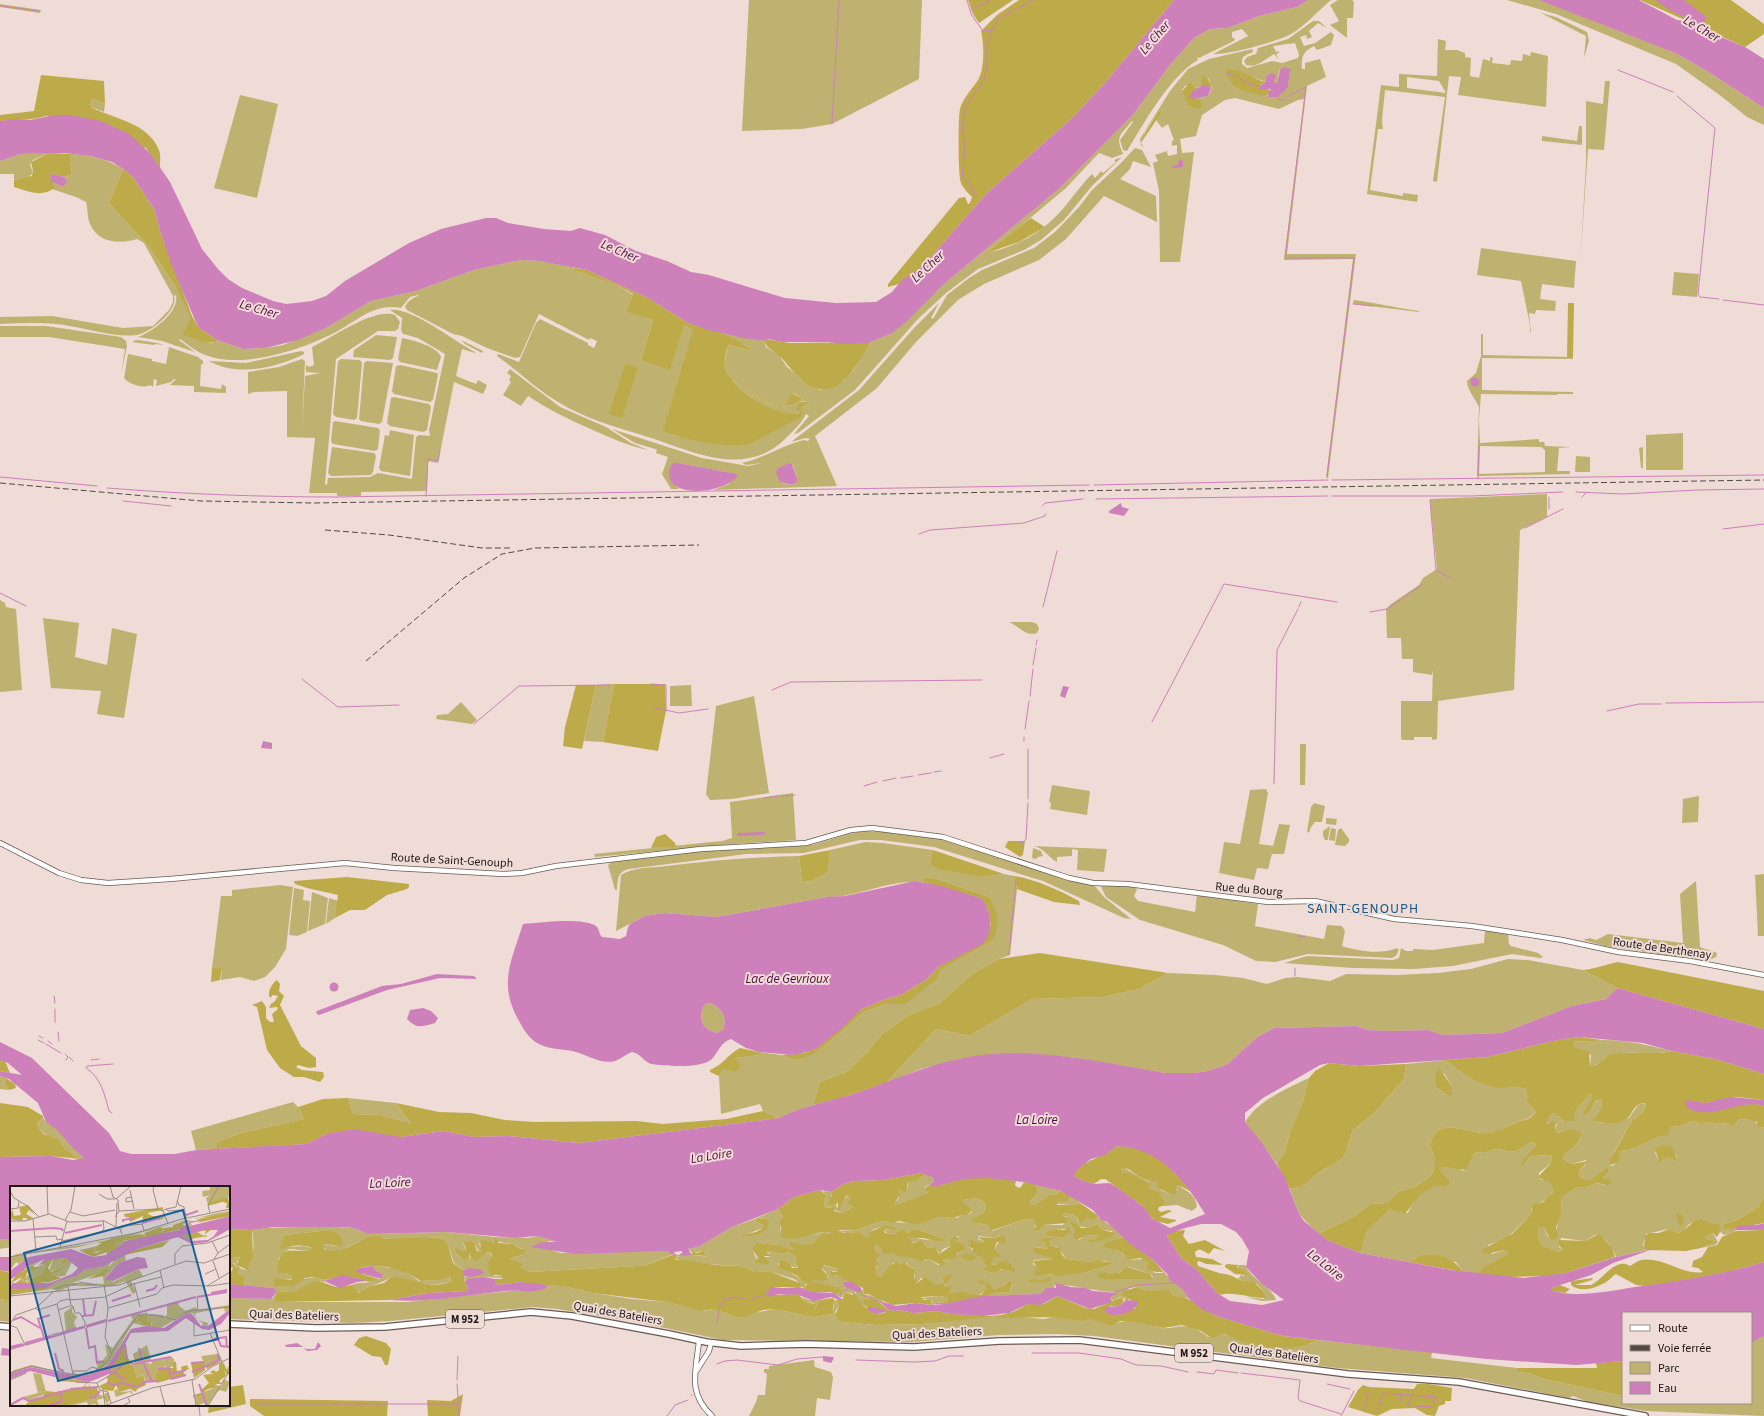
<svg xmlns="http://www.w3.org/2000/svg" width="1764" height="1416" font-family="'Source Sans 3',sans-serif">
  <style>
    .green { fill: #bfb271; fill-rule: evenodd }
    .forest { fill: #bdab49 }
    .water { fill: #cd80b9; fill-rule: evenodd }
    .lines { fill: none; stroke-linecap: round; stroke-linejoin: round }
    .stream { stroke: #cd80b9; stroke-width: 1 }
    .minor-casing { stroke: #6a5a55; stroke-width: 6 }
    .major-casing { stroke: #6a5a55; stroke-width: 8 }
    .minor { stroke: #fff; stroke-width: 4.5 }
    .major { stroke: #fff; stroke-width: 5.5 }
    .rail { stroke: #524845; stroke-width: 1; stroke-dasharray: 6 3; stroke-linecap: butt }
    .labels { text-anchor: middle; stroke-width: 4; stroke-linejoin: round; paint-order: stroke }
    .shield { fill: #efdcd7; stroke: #5d524f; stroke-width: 1 }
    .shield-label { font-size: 11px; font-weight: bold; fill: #1e1715 }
    .street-label { font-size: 12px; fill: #1e1715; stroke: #efdcd7 }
    .water-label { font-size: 13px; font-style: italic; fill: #520c45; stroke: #efdcd7 }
    .quarter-label { font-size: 14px; letter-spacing: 1px; fill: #165786; stroke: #efdcd7 }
    .inset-river { fill: none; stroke: #cd80b9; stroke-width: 2 }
    .inset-road { fill: none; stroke: #9b8d89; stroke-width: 1 }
    .view { fill: #1a6195; fill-opacity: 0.15; stroke: #1a6195; stroke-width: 2 }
    .inset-edge { fill: none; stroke: #1e1715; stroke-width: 2 }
  </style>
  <rect width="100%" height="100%" fill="#efdcd7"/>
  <!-- green -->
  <g class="green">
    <path d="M749,0H922L919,79L832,124L802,129L742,131Z"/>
    <path d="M1308,0H1331C1318,11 1306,25 1291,34C1276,42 1229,55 1213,54L1248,36L1242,29L1232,32V37L1235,39L1234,41L1199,58L1197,57L1198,60C1170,76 1144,123 1127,151L1123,150L1120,140L1133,122L1132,121C1120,136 1115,136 1123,154L1112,158L1099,153L1066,188L1017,229L985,253C1014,248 1040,234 1060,212C1071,200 1080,186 1092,174L1095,178L1101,171L1103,173L1116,162L1114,160L1122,157L1092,186L1064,220L1041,240L1024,250L978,269L946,293L918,319L855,390L798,433L794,434L809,416L806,414C802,423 795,429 789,435C747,481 693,451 645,436C615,427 584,418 558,402C536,389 518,371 497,356L498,354L519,362L536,323L540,319L588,343V345L594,348L597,341L590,338L589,340L539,314L520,357L515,358L487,348L462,336L453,334L407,310L405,307C407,301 413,298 418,296V295L410,297L401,308C376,303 359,319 338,331C304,349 240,371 203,354C195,351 187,344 180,339L179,340L195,352L162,341L138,337C153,331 179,313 176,295L174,296C179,311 149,333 137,335C115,338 86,328 64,325C43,322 21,323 0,324V317L52,316L123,328L153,326L169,310L173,302V296L144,243L137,239C120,244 99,244 90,224C87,217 88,209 86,202L76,197L52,189L54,183L63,187L66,178L65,177L72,174L70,159L71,154C90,155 107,159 123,169L109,203L149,247L175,286L207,343H212L217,340L243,349L265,348L283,345L326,328L371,301L416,291L474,270L521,260L539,261L563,265L575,268L573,270L619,286L633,295L644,317L653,320L641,360L684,325L693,330L673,435L724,445L742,446L749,445L800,417L802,408L809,402L802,401L799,413C779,421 746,394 732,381L734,380C751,393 780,419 802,399L793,393L786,405C781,404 776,404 771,402C761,399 731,381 727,373C723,365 726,353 729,345L749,351L745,345L725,334L764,341L766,347L779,355L787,367L799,376L803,382L821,390L843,381L854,370L871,342L891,334L944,284L1060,188L1132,116L1170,65L1194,38L1210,29L1228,28L1259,16L1297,7Z"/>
    <path d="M1338,0H1352L1354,2L1353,18H1347V38L1330,25L1339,21L1330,5Z"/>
    <path d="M1507,0H1539L1546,2L1675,53L1702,68L1764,108V125L1747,117L1721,96L1676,64L1556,14Z"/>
    <path d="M0,4L41,10L40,13L0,7Z"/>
    <path d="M1541,13L1556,17L1587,32L1589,41L1584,58L1586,36Z"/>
    <path d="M1313,21H1319L1327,28L1318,23L1309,31L1312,37L1307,39L1306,35L1300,37L1304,46L1315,43L1331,32L1334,35L1331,45L1317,50L1314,46C1303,52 1301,56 1302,69H1305V63L1320,59L1326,77L1307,86L1287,254H1356L1328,478H1326L1353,259L1284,260L1304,99L1298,100L1279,109L1235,98L1225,100L1202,115L1196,136L1180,139L1182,153L1194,152L1180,262H1160L1159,191L1153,163L1158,161L1155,155L1167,151L1168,156L1177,154V145L1172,146V141L1174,140L1168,124L1162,128L1156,120L1163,110L1158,112L1144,134L1145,137L1141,143L1144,148L1141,145L1140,139L1170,91L1188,69L1209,59L1252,49L1253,52C1247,55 1241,55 1242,64L1247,68L1272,61L1282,63L1298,58L1299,55L1295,43L1273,46L1276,52L1278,51L1279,53L1276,54L1279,60L1274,54C1265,59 1257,68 1246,65L1244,61L1247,57L1256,54L1258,48L1288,39ZM1289,67L1288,88L1278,97L1267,98L1266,96L1236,88L1249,76L1266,82V77L1275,79L1274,82L1277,83L1279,71ZM1203,76L1208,78C1213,85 1212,90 1208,96L1199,98L1203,105L1187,100L1182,90L1186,85L1195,88L1201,87Z"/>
    <path d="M1438,39L1446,41L1445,50H1457L1465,53V57L1471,58L1470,76L1479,78L1483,59L1490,61V57L1493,58L1492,63L1510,65L1511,60L1522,61L1523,54L1530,56L1531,52L1548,56L1546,107L1458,95L1461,77L1449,76L1437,182L1433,181L1445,97L1385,90L1382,120L1383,129H1378L1370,190L1403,196V193L1418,195L1417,202L1367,194L1381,85L1399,87V74L1437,76ZM1407,77L1439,81L1446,93L1407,88Z"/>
    <path d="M1605,81H1610L1604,150L1588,149L1580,266L1586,164V101L1603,104Z"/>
    <path d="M240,95L278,104L257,198L214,188Z"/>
    <path d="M93,99L105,104L104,112L91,107L90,102Z"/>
    <path d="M1579,126H1582V145L1542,141V136L1577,141Z"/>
    <path d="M1135,148L1142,150L1151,167L1133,161L1130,169L1120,179L1156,196L1157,222L1104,196L1066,239L1039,260L984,284L958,300L916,342L877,388L815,436L837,486L713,490L729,484L736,474L678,463L673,483L679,489H671L662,474L668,457L656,453L657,450L655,449L635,443L612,429L702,458L748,466L762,463L746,465L742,463C764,458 783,445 804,440L808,441L810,439L806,438L791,442L859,390L914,328L939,303L931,318L933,319L947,295L969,278L982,270L1034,248L1055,232L1079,207L1092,190L1121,163ZM790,463L793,465L798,481L792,485L782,483L778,468Z"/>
    <path d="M49,153L33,160L30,164L33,173L29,177L14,180V174H0V161L21,154Z"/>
    <path d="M1481,248L1576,261L1574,288L1542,284L1540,299L1556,301L1555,311L1536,310L1535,314L1529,313L1531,332H1530V325L1521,281L1477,275Z"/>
    <path d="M1674,272L1699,274L1697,297L1672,295Z"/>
    <path d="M1354,300C1376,303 1397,308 1419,311V312L1353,304Z"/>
    <path d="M390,310C412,307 455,342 475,352V353L462,349L456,376L476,384L478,380L487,385L483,394L454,382L438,463L428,461L427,491L361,492V496H337V493H309L315,438L287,437V391L254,392L248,394V372L279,367L302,359L305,361L302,431L305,376L320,373L306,372V365L309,367L314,365L312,347C332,338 374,307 395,315L400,322L398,329L395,331H378L336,359L325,484L327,485L328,478L370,477L378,473L412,479L416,437L419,435L430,436L429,430L445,354L418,338L403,334L401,330L402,318Z"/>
    <path d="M0,326H46L121,337L126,341L127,346L121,375L125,349L49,337H0Z"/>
    <path d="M1481,334H1483V355L1573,357V359L1482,358V390L1573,392V394H1557V395L1481,394L1479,421L1480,443L1539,439V442H1544L1545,446L1571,447L1559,448L1557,471H1570V474L1477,476L1479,407C1475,398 1467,390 1467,381L1476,373L1481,356ZM1480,446L1541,447L1545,450V472L1479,474Z"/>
    <path d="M376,335L397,337L393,358L390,360L353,357L354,350Z"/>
    <path d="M402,338C412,340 437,346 441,357L437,370L400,362L398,359Z"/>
    <path d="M136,340C145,341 155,342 164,345L155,344L154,345L132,342Z"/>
    <path d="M461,340L483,351L482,353L465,344Z"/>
    <path d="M169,347L198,357L203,361V364H201L200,386L221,389L222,384L226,387V393L194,392V386L170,385L176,379H174L171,382L156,386L157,380L154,379L153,387L150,385C143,389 129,384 124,378L128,354L152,359V361L166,364Z"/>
    <path d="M301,351L304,352V354C277,368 236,377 209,361L246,363Z"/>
    <path d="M341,359L360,360L362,363L357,418L354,420L336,417L333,414L338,361Z"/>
    <path d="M367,361L393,363L382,422L379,424L361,421L359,419L364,363Z"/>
    <path d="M400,365L437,373L438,375L433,400L430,402L394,394L392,391L396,366Z"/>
    <path d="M510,369L560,407L606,427L631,443L648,450C628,446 611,438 593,430C570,420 549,410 528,396L521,406L503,395L511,382L509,380L511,376L507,373Z"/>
    <path d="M394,397L429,404L431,407L427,430L423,432L390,426L387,423L391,398Z"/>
    <path d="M335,421L378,428L380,430L378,449L375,451L333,444L331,441L333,422Z"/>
    <path d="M390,430L414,435L410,476L381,471L379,468L385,435L389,436Z"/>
    <path d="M1683,433V470H1646V435Z"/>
    <path d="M332,447L374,453L376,456L373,472L371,475L331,476L328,473Z"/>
    <path d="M1643,447V468H1641L1639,448Z"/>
    <path d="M1576,456L1590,457V472H1575Z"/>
    <path d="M1547,494V517L1520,530L1514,690L1438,701L1437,739L1432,740V737H1414V740H1402L1401,738V701H1432L1433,670L1432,675L1413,672V659H1402L1401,638H1387L1386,609L1391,604L1419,585L1423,578L1437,569L1430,499Z"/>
    <path d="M0,600L5,603L6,607L16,609L22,690L0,692Z"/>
    <path d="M43,618L79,623L75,657L107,665L112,628L137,634L124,718L97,714L101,691L51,688Z"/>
    <path d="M1009,622H1032L1037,624L1039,629L1037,633C1026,637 1019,626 1009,622Z"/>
    <path d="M614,684L603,742L584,741L596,685Z"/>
    <path d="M691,685L692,706H670V686Z"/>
    <path d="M754,696L769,793L732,799L710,800L706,794L716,706Z"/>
    <path d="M461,702L477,720L472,724L436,719L437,715L448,714Z"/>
    <path d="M1300,744H1306L1305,785H1300Z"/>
    <path d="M1052,785L1090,791L1087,815L1050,809L1051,803L1049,802Z"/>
    <path d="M1266,789L1268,793L1259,844L1273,846L1279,824L1290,825L1284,854H1272L1268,869L1257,868L1254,880L1219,873L1224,842L1240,844L1250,790Z"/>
    <path d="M793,793L796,840L733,844L595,857L594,854L722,841L732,838L730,802Z"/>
    <path d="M1699,796L1698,822L1682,823L1683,799Z"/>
    <path d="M1314,803L1325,806L1322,822H1315L1311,827L1309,833L1307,831L1311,807Z"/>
    <path d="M1326,818L1337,819L1336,825L1326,824Z"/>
    <path d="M1330,826L1328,840H1325L1323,836V831Z"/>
    <path d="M1331,828L1336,829L1335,841L1329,840Z"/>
    <path d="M1341,828L1349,839V842L1345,846L1335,845L1338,830Z"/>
    <path d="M864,831L905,833L943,838L1067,879L1094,885L1104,897L1131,919L1124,918L1043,881L1030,877L934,847L881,840H860L804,853L746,854L629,869C617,872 618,879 617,890H615L608,865L613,861L719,849L812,845L849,834Z"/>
    <path d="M865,842L883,843L933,850L930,864L982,877L1004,874L1014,876L1017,889L1010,955L999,959L972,974L940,1003L909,1015L881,1035L868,1051L848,1071L820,1082L813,1105C801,1110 790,1112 779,1118L763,1111L760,1104L721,1114L719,1076L724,1069L740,1066L735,1058L759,1055V1052L781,1055L794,1060L819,1051L864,1012L886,1004L905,1003L939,970L992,941L989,897L934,878L924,877L922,882C890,879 859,897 827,897L717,917L665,913L645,916L616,931L621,875C632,867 652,868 666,866C710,861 754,857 799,856L802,882L812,881L828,872L830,850Z"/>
    <path d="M1033,846L1107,849L1104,872L1077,870L1078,850L1072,849V856L1057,857V862C1048,857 1043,847 1033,846Z"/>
    <path d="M1033,848L1041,851L1043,856L1038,857L1036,859L1032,858Z"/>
    <path d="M1764,874V936H1758L1755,875Z"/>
    <path d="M1696,881L1700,947L1717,953L1716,957L1706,961L1605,946L1583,940L1590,938L1596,940L1608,934L1683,943L1680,894Z"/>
    <path d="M280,885L293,887L286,949L275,967L265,977L254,981L240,977L221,980L222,968H212L221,896H232V890Z"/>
    <path d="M1103,886H1134L1137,889L1134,896L1138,901L1195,912L1197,895L1258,904L1255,926L1324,939L1327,925L1342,926L1345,931L1342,946C1359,951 1380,955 1397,948L1399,950L1396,956L1392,958L1308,954L1275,962L1256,961L1223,945L1140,920L1106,897L1101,887Z"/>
    <path d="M294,888L304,890L303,900L310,901L307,932L297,936L289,935Z"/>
    <path d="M312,892L328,898L325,924L308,931Z"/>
    <path d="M329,898L338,901L335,918L326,924Z"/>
    <path d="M1485,930L1508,933L1509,944L1511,946L1538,953L1543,957L1540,958L1512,954L1453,966L1414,969L1353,968L1284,963L1307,956L1393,960L1399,958L1401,948L1406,951H1413V949L1433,950L1484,943Z"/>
    <path d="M1508,959L1528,960L1583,970L1617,988L1606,999L1572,1006L1502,1033L1443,1035L1428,1030L1392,1031L1367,1030L1357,1026L1274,1028L1256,1038L1228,1064L1208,1071L1193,1073H1165L1076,1058L1046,1055L963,1058L921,1069L886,1083L936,1029L969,1036L1032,999L1103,997L1139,989L1168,973L1215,975L1243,978L1267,984L1285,978L1297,977L1330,981L1346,974L1397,975L1438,973L1471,969Z"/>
    <path d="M710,1003C721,1008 728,1017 723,1029L718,1033C702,1031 697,1017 705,1004Z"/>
    <path d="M1602,1040C1627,1040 1648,1045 1672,1051C1652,1056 1631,1050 1611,1055C1604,1057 1600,1064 1592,1066H1590L1591,1055L1575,1047L1573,1044L1574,1041L1593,1042Z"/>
    <path d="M1444,1060L1485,1085L1522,1086L1526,1089L1527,1102L1536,1112C1530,1119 1523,1120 1514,1123C1506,1127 1498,1133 1488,1133C1467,1135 1437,1113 1430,1145L1435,1159V1167L1431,1176L1415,1187L1400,1191L1386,1203L1371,1204L1353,1217L1318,1234L1299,1214L1290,1189L1301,1187L1307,1183L1314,1176L1327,1168L1347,1149L1353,1130L1374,1113L1404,1079L1406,1064ZM1444,1073L1452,1087L1447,1095L1437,1088Z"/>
    <path d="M0,1076L4,1077L5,1085L9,1090L0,1089Z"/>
    <path d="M1309,1078L1303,1101L1290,1132L1285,1152L1277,1164L1245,1122C1259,1100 1286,1089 1309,1078Z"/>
    <path d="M1590,1094L1592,1095V1098L1582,1113C1591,1110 1593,1102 1601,1099L1602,1107L1595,1117L1596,1122L1606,1123L1629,1118L1638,1105L1642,1103L1646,1105L1643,1112L1631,1122L1614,1152L1610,1165L1612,1166L1617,1163L1620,1152C1625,1149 1628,1151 1633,1149C1642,1143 1653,1134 1665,1135L1670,1127L1681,1126L1693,1121L1702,1124L1710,1122L1718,1124L1727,1123L1730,1125L1739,1119L1754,1120L1758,1125V1128L1764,1127V1197L1758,1207L1739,1219L1724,1224L1725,1230L1736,1227L1734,1230L1736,1231L1724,1235L1704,1219L1689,1224L1683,1231L1678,1233L1669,1229C1667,1229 1647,1234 1646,1234L1643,1245L1647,1250L1616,1257C1612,1246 1607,1238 1595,1235L1585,1241L1561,1238L1559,1247L1563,1250L1562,1252L1552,1251L1542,1246L1538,1237L1539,1227H1544L1548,1237L1556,1232L1558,1222L1562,1213L1561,1201L1563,1196L1578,1187H1587L1596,1183L1605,1185L1603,1178L1609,1172L1602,1170C1597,1179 1589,1184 1580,1177L1579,1171L1586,1164V1160L1572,1164L1563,1159V1156L1577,1144L1581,1137L1567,1130L1556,1133L1555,1130L1557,1124L1551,1122L1545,1124L1549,1116L1554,1113L1565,1122L1573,1121L1576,1110ZM1666,1146L1671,1148L1677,1157L1675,1161L1668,1157L1658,1160L1655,1152Z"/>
    <path d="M348,1098L396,1103L411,1123L380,1115L353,1114Z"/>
    <path d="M293,1102L298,1107L304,1119L241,1133L217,1142V1149L196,1150L191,1131Z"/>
    <path d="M43,1118C47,1124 53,1126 58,1130C68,1139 74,1149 84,1158L80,1159L65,1149L61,1143L45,1134L38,1127L37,1123Z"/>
    <path d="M1533,1142L1536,1145L1523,1159L1524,1164L1531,1156L1552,1155L1551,1163L1539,1173L1540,1179L1550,1181L1553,1186V1191C1548,1201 1539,1202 1531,1208V1214L1506,1239L1488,1245L1492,1254L1505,1250L1508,1252L1509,1254C1499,1263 1487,1264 1478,1274L1463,1272L1456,1262L1416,1258L1408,1262L1360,1253C1365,1245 1364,1239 1367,1231C1369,1225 1384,1214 1390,1209L1397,1210L1402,1213H1408C1412,1203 1423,1188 1434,1186C1438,1185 1443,1186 1447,1186L1449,1183L1446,1176L1441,1172L1442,1167L1457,1168L1464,1171C1470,1166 1470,1156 1477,1152C1485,1154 1489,1149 1498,1149C1504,1150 1510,1153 1516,1151C1522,1149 1526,1143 1533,1142Z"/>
    <path d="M1121,1168H1124L1135,1174L1158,1182L1161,1190L1173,1195L1177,1190L1178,1185C1186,1191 1196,1194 1197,1207L1192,1211L1177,1205L1164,1206C1166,1196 1158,1191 1149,1188V1182L1131,1173H1123Z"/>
    <path d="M926,1174L934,1179V1181L924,1188L929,1192V1193L895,1205V1202L899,1198V1189L903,1192L908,1186V1181L918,1179Z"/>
    <path d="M1036,1184L1061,1191C1056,1196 1051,1193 1046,1197C1040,1200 1039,1204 1032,1205L1030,1201L1038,1194Z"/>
    <path d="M823,1191L831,1192L832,1195L829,1198L828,1204L829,1206L836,1202L837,1208L848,1195L850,1198L849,1205L853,1207L842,1213L834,1210L832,1207L826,1208L824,1205L826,1197Z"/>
    <path d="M1072,1196L1080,1203L1072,1205L1057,1204L1058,1202L1069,1200Z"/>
    <path d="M977,1198L984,1202C988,1214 979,1217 970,1222L988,1225L992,1231L1026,1219L1035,1220L1037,1223L1034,1228V1232L1039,1231L1044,1225H1063L1068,1217L1063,1216L1064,1213L1075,1215L1079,1222L1086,1218L1097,1217V1215L1099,1218L1112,1226L1123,1237L1110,1241L1109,1247L1121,1252L1129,1260L1143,1259L1148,1263L1146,1266L1155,1273H1164L1182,1289L1188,1298L1174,1296L1169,1290L1161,1292L1146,1291L1138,1287L1129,1288L1124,1297L1127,1300L1124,1302L1125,1299L1120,1297L1113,1301L1111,1297L1116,1292C1095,1292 1075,1284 1054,1285L1055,1289L1046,1288L1040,1294L988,1296L993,1293L1009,1292L1013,1284L1008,1281L1005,1285L994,1289L984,1284L986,1290L979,1295L967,1293H952L950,1291V1285L945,1286L944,1284L952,1277H942L944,1282L935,1286L921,1278L917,1283L915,1280L914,1268L908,1266L907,1263L900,1265L893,1263L881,1277H878L875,1267H878L876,1261L878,1252L874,1247L879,1245L881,1250C891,1255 909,1253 918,1261H925L929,1259L938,1265L946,1263L942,1260L952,1259L959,1252L965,1249L963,1243L955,1241L959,1237L958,1236L951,1238V1246L943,1249L940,1254L936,1248H928L924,1243L918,1241L911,1243L906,1238L907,1236C913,1238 941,1243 945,1239L916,1229L906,1233L903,1230L895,1234L887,1233L884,1230L892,1229C884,1227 875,1226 869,1233V1238L859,1232L847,1233L838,1231L856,1230L882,1221L918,1224L940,1217L957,1218L961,1215H968L972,1212L963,1202V1200ZM1097,1224L1103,1230L1112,1231L1113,1234L1092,1243L1085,1240H1095L1098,1235L1085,1236L1079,1240L1074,1234L1075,1230L1071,1225L1088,1228ZM1057,1229H1067L1062,1238L1047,1236L1045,1232ZM1000,1235L999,1242L994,1249L997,1253L996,1258H992L991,1264L993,1265C1002,1263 1000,1262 1011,1265L1012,1268L998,1270L994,1273L984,1271L987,1265L981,1257L969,1247L970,1242L982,1243L984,1241L978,1239V1236L995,1238ZM1053,1238L1049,1241V1245L1058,1247L1066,1259L1091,1262L1110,1261L1113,1264L1084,1273L1035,1275L1038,1268L1033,1264L1034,1260L1053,1259L1033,1251L1036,1247L1048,1249V1246L1044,1242H1040ZM1129,1267L1151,1274L1153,1277C1135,1280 1122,1278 1104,1279L1097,1273L1116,1274Z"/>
    <path d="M778,1209L783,1217L780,1226L781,1233L804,1236L825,1232L836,1234C826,1236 818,1243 808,1245C801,1246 795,1242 789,1245L793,1250L778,1245L758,1243L754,1254L757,1259L767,1260L764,1257H769L770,1254L767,1252L768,1251L784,1254L789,1252L797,1258L795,1263L797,1268L778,1263V1265L806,1282L805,1287H801L798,1282L794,1279L771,1272L754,1271L740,1266L704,1264L675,1259C683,1250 697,1258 707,1256L703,1250C698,1253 692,1254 688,1249L698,1247L732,1227L755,1219L756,1222L763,1225V1228L742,1236L762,1233L767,1219L757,1218Z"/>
    <path d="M324,1226L353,1228L368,1234L447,1232L495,1237L529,1238L537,1236L558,1242L548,1241L545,1248L561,1253L668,1251L671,1255L646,1265L637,1266L530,1272L521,1268L524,1263L510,1259L522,1255L523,1248H519C513,1241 501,1245 494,1239L493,1243H479L482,1251L479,1252L475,1244L463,1243L466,1251L457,1255L462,1258L470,1259L469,1253L477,1259L489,1252L492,1257C489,1266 488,1269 495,1276H503V1278L484,1277L466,1281L464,1277L484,1274L466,1269L463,1270L454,1263L448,1245L444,1239C431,1236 415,1237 401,1239C391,1240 378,1237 367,1239C354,1240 335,1261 322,1246L323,1244L336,1246L320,1231L285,1235V1247L304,1246L312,1248C306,1254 297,1248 290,1249C286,1250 282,1256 279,1258L282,1273L290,1274L292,1279L279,1280L276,1278L275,1282L298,1284C306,1275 314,1278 325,1280V1282L319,1281L295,1291L277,1292L274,1288L245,1286L244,1280L238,1274V1269L234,1263L229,1262V1256L234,1258L238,1257L241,1258L237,1262L240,1268L245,1270C254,1259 255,1245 252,1230L265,1228Z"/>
    <path d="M1713,1233L1718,1242L1715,1245L1701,1248L1710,1244L1713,1240H1707L1705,1237Z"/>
    <path d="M0,1239H11V1247L0,1249Z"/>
    <path d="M822,1265L838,1269V1272L832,1271L835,1276H840L848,1281L843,1284L854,1291V1294L844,1292L842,1298L837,1295L840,1293L839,1287L810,1282L809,1279L821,1280L828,1277L825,1271L821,1268Z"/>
    <path d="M1238,1265H1245C1251,1279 1273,1288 1276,1300L1262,1301L1245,1297L1264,1299L1265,1293L1257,1284L1238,1279L1241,1275L1244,1276L1245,1271L1239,1269Z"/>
    <path d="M372,1266L393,1268L409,1274L419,1281L440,1280L450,1277L451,1281C433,1289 409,1280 391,1277C382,1284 369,1284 361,1292H356L352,1285C359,1281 373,1285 376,1278L380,1279L383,1276V1274L376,1271Z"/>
    <path d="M546,1285L563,1286L593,1293L632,1299L667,1302L704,1311L714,1309L736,1317L774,1309L813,1317L833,1314L835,1299L839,1306L835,1312L841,1322L876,1325L923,1324L998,1315L1044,1319L1052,1317L1088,1319L1116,1324C1123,1317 1149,1325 1158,1327C1168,1331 1179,1324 1189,1327C1197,1329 1202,1332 1208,1337L1222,1334L1254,1344H1310L1317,1340L1432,1352L1431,1358L1517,1368V1372L1528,1373L1544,1379L1623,1396V1403H1751V1343L1764,1336V1416L1646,1411L1588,1402L1573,1396L1569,1398L1465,1378L1337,1368L1094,1336L1057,1334L999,1335L912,1342L723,1340L631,1321L557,1309L534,1307L390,1321L352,1323L229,1319V1298L272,1299L276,1294V1302H407L510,1291L536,1290L547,1287Z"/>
    <path d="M861,1288L863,1290L864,1294L879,1298L883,1302L881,1303L876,1300L865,1298V1306L867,1309C861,1306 855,1298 856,1292L862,1290Z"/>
    <path d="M939,1296L946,1297L948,1300L942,1303L938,1302L932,1305V1301L920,1298Z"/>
    <path d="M802,1297L809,1300H819L815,1312H813L814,1303L806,1302Z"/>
    <path d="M0,1299L11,1301V1322L0,1321Z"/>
    <path d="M814,1360L815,1367L831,1372L833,1377L830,1400L817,1398L815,1416H749L756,1402L758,1395H765L767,1374L764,1372V1369H769V1366Z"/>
  </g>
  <!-- forest -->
  <g class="forest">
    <path d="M968,0H1013L979,23L973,14Z"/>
    <path d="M1019,0H1174L1105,83L1071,119L987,193L923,266L899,284L888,287V284L959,198L965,197L968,204L970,203L972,197C968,193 963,188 961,183C958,177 958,116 960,109C963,98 972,89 978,80C985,68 984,44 981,31L997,15Z"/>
    <path d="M1640,0H1731L1764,24V34L1745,47Z"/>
    <path d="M1227,70C1241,67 1252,80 1266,82L1260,85L1271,91L1266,96H1262C1243,89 1235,93 1226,73Z"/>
    <path d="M41,75L104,81L105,104L93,99L90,102L91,107C113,119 148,122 159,150C161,155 160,163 160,168L146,148L46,116C31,121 16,119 0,121V115L34,111Z"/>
    <path d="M1202,76H1206L1211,84V89L1210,87H1201Z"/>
    <path d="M1190,82L1195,88H1198L1193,91L1194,99L1199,98L1203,105L1199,109L1189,106L1182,91Z"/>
    <path d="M1163,110L1145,137L1144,135L1158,112Z"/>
    <path d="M49,153L71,154L70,159L72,174L65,177L51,174L50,178L54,183V188C42,198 27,191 14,187V180L32,176L33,171L31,162Z"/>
    <path d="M123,169L133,177L154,209L161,234L192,316L198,327L217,340L215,342L207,343L183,335L191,317L175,286L149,247L109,203Z"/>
    <path d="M1031,218L1045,227L1019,242L984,254Z"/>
    <path d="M575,268L587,270L648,298L688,323L725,334L737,340L745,345L750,351L729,345C725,352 723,365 727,373C731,381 761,399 771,402C776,404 781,404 786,405L792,393L802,399C780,418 752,394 734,380L732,381C750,398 772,414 798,414L800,411L796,410C797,402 802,401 809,402L802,408L801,417L749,445C727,449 683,439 663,431L693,330L684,325L670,370L641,360L653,320L627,312L633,294L619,286L573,270Z"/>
    <path d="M1568,303H1574L1573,357H1567Z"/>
    <path d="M765,339L789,343L871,342C858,364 839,402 808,385C802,383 800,376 795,373C788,367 785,360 778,355C772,349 767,349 764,341Z"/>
    <path d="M625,364L638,368L622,418L609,414Z"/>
    <path d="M614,684H665L666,711L658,751L603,742Z"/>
    <path d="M576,685H596L582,749L563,746L565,727Z"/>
    <path d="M665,834L675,843L676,847L651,848L656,837Z"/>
    <path d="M1008,841H1025L1023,855L1020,857L1005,847Z"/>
    <path d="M830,850L828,872L812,881L802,882L799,856Z"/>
    <path d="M933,850L1004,874L982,877L938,869L930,864Z"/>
    <path d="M1014,876C1037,880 1058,890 1079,901L1080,905L1054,902L1017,889Z"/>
    <path d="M347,877L409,884V887L407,889L387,895L365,910H350L335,918L338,895L307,888L295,884L294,881Z"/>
    <path d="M924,877L934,878L989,897C998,912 1001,925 992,941L940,970L937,979L905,1004H886L864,1012L819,1051L809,1056L794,1060L781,1055L803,1053L816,1049L862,1009L886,999L901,995L927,979L938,967L952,958L991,925L988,910L981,898L922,882Z"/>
    <path d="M1040,953L1168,973L1139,989L1103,997L1032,999L969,1036L936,1029L886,1083L841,1098L813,1105L820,1082L848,1071L868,1051L881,1035L909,1015L940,1003L972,974L999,959Z"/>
    <path d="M1618,962L1764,991V1029L1617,988L1583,970C1596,969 1606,964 1618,962Z"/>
    <path d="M212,968H222L220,980L211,982Z"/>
    <path d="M277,980L280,984L279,991L284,996L280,1005L301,1046L316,1058V1067L309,1068L298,1065L296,1067L302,1070L323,1072L324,1077L320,1082L304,1077H294L280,1068L267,1050L257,1007L252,1005L262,1001L266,1007V1018L270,1022H274L272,1014L278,1009L277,1007L269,1008L271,1004L275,1001L278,996L273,995L270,998C267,993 271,984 277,980Z"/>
    <path d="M1580,1037L1602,1040L1593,1042L1574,1041L1573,1044L1575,1047L1589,1052L1590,1066L1596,1065L1609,1055L1619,1053H1662L1672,1051L1715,1059L1764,1074V1100L1737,1097L1705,1103L1690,1101V1109C1715,1117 1746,1098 1764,1106V1127L1758,1128L1757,1122L1751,1120L1739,1119L1732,1126L1727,1123L1718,1124L1710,1122L1702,1124L1693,1121L1681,1126L1670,1127L1668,1135C1653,1136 1645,1143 1632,1149C1628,1151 1625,1149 1620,1152L1618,1163L1610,1165V1160L1631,1122L1643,1112L1646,1105L1644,1103C1628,1103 1637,1127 1605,1123C1600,1122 1597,1123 1593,1120L1602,1107L1601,1099L1596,1101L1586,1115L1582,1113L1592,1098V1095L1590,1094L1576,1110L1574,1121L1565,1122L1554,1113L1549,1116L1546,1124L1554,1121L1556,1122L1555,1130L1557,1133L1570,1129L1581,1133L1582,1135L1577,1144L1563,1156V1159L1572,1164L1588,1161L1579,1171L1580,1177C1593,1187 1597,1171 1607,1168L1609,1172L1603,1178L1610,1179L1612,1183L1607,1185L1596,1183L1587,1187H1578L1563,1196L1561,1201L1562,1213L1556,1227L1558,1236L1556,1239H1550L1544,1227H1539L1538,1237L1542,1246L1558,1252L1563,1250L1558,1244L1559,1240L1585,1241L1599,1234L1612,1247L1615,1257L1566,1273L1545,1276L1510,1277L1478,1274L1483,1268L1509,1254L1505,1250L1486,1254L1483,1253V1249L1512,1234L1531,1214L1532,1205L1543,1202L1553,1192C1553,1179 1546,1182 1538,1177L1551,1163L1552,1155L1531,1156L1524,1164L1521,1165L1523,1159L1536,1145L1533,1142C1526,1143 1522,1149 1516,1151C1510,1153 1504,1150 1498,1149C1489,1149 1487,1154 1477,1152L1474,1154L1466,1170L1442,1167L1441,1172L1446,1176L1450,1183L1447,1186H1434L1427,1190L1419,1196L1405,1214L1390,1209C1386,1213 1368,1228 1367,1231C1364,1239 1365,1245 1360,1253L1327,1240L1318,1234L1353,1217L1371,1204L1386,1203L1400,1191L1415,1187L1431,1176L1435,1167V1159L1430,1145C1437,1113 1467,1135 1488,1133C1498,1132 1508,1126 1517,1122C1525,1120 1531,1119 1536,1112L1527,1102L1526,1089C1516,1083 1503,1090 1492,1087C1475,1083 1459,1069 1444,1060L1487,1057L1562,1039Z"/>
    <path d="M740,1048L759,1052L760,1055L735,1058L741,1066L735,1072L724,1069L719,1076L710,1072V1070C723,1065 728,1054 740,1048Z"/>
    <path d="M0,1060L5,1061L10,1073L0,1071Z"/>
    <path d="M1329,1063L1359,1066L1406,1064L1404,1079L1374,1113L1353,1130L1347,1149L1342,1158L1314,1176L1307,1183L1301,1187L1290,1189L1277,1164L1285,1152L1290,1132L1303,1101L1309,1078L1315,1071Z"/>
    <path d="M1438,1066L1452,1087V1094L1449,1096L1437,1088L1435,1080Z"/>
    <path d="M4,1077L15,1084L16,1088L9,1090L5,1085Z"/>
    <path d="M348,1098L353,1114L380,1115L411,1123L396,1103L439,1112L471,1113L505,1120L535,1122L636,1121L663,1124L726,1119L763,1111L779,1118L579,1143L509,1136L474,1137L444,1131L400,1137L326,1134L307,1144L217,1149V1142L241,1133L304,1119L298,1107L323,1099Z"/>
    <path d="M0,1103L28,1107L43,1116V1118L37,1123L38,1127L44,1134L59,1140L65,1149L80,1159L51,1156L0,1157Z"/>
    <path d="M1663,1145L1672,1147L1678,1161H1675L1668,1157L1661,1160L1659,1163L1655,1148Z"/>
    <path d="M1120,1146C1127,1147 1135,1147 1142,1150C1161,1157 1180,1176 1192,1192L1178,1185L1175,1195H1173L1158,1188L1157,1182L1140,1177L1128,1169L1121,1168L1123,1173H1131L1150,1183L1149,1188C1159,1192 1163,1193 1165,1205L1159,1207L1158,1210L1161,1212L1168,1210L1172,1211L1160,1217L1176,1220V1221L1168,1224L1156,1221L1149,1216L1145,1208L1105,1179H1101L1094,1184L1081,1180L1074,1176C1075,1166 1098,1157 1107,1153C1112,1151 1114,1146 1120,1146Z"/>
    <path d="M921,1173L926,1174L915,1181H908L906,1192H903L899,1189L900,1195L895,1202V1205L928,1193L929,1192L924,1189L929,1185C943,1188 949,1181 962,1179C980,1176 999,1178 1016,1181L1015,1185L1018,1188L1021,1187L1024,1182L1036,1184L1038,1194L1030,1201L1032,1205C1039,1204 1040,1200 1046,1197C1051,1193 1056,1196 1061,1191L1072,1196L1068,1201L1058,1202L1057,1205H1072L1080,1203L1097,1215V1217L1093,1220L1086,1218L1081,1224L1075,1215L1064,1213L1063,1216L1069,1218L1067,1223L1044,1225L1039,1231L1034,1232L1033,1230L1036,1226L1035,1220L1026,1219L990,1231L988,1225L970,1222C977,1214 989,1216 984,1202L977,1198L963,1200V1202L972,1210L968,1215H961L954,1218L940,1217L916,1225L899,1221L892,1223L882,1221L856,1230H838L844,1233L859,1232L869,1238V1232L887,1225L896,1228L895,1230L886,1229L884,1231L885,1233L895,1234L903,1229L907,1233L912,1230L916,1229L945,1239V1241H935L923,1238H913L906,1237L913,1243L921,1240L928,1248H936L939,1254L951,1246L950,1239L955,1236L959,1238L955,1241L963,1243L966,1249L957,1253L955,1259L942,1260L947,1264L942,1266L929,1259L920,1262L913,1258L897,1256L893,1253L884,1254L878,1245L874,1247L879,1254L876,1261L879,1266L875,1267L878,1277H881L889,1266L897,1262L900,1265L905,1262L908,1266L915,1269L914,1277L917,1283L925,1277L936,1285L944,1282L942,1277L951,1274L952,1277L944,1285L945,1286L952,1285L950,1291L952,1293L962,1292L981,1295L986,1289L984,1284L978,1282L980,1280L986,1282L994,1289L1005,1285L1008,1281L1013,1283L1009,1292L993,1293L988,1296L944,1304H935L936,1302L942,1303L948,1300L946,1297L939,1296L921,1297L924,1300H931L932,1305L916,1303L892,1305L868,1294H864L863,1288C857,1286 842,1280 840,1276L831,1275L830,1272H838V1269L824,1265L821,1268L827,1275V1280L809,1281L839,1287L842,1291L837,1295L831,1292H813L802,1288L805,1287L807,1284L796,1275L778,1267L780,1261L782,1260L787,1262L792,1268H798L795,1263L797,1258L789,1252L784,1254L768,1251L767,1253L772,1256H764L769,1262L768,1265L755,1262L758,1258L752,1248L758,1243L779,1245L793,1250L789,1245L790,1242L805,1245L814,1243L818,1237L823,1234H834C817,1227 797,1245 781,1237V1227L779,1224L783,1217L778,1209L794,1197L821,1190L826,1196L824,1205L826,1208L834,1207V1211L842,1213L853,1207L848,1204L850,1198L848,1195L846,1196L839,1210H838V1203L829,1206L828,1204L829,1197L832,1196L831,1192L844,1184L854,1181L884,1180Z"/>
    <path d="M1764,1197V1223L1724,1230V1224L1739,1219L1758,1207Z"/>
    <path d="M1677,1213L1681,1214L1684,1219L1680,1228L1676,1215Z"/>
    <path d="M757,1218L767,1219L769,1223C767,1235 753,1236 742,1236V1235L756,1232L763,1228V1225L756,1222L755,1219Z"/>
    <path d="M1700,1219L1706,1220L1709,1223L1719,1224L1720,1232L1717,1237L1713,1233L1705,1237L1707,1240H1713V1243L1701,1248L1686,1251L1647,1250L1644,1248L1645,1236L1649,1233H1659L1669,1229L1678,1233C1687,1230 1690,1222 1700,1219Z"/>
    <path d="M1072,1221L1081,1228H1088L1097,1224L1103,1230L1115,1233L1109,1238L1092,1243L1085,1240H1095L1098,1235L1085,1236L1077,1240L1073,1236L1075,1231L1070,1223Z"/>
    <path d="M1069,1228H1070V1232L1062,1238L1047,1236L1045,1232L1055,1229L1064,1230Z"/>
    <path d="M229,1229L252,1230L253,1255L247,1270L237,1265L240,1257L232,1258L229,1256Z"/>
    <path d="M1185,1230L1183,1236L1189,1244L1205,1240L1225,1251L1214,1248L1209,1254C1203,1252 1201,1247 1195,1252L1196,1257L1212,1259L1223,1265L1206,1264L1199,1261L1197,1262L1198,1266L1219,1273L1230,1275L1240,1280L1254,1282L1265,1293L1266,1298C1252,1299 1233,1291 1221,1295L1217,1293L1197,1270L1181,1258L1167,1236L1173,1231Z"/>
    <path d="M1764,1230V1262C1725,1274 1685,1281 1645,1286L1636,1285L1616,1274C1613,1275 1612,1278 1609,1280C1599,1287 1582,1294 1571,1285V1281L1593,1278L1592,1280L1575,1285H1591C1604,1279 1615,1257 1630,1266C1634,1264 1637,1261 1641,1260C1663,1256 1683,1276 1703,1272L1698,1268L1692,1267L1693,1261L1702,1257L1708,1247L1717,1245L1722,1237L1728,1234L1736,1231Z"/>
    <path d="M320,1231C332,1231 340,1230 343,1244L341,1246L323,1244L324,1249C344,1256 356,1239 374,1236C378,1235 382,1239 386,1239C404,1238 425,1235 444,1239L448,1245L453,1263L463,1270L465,1282L468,1288L466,1291L428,1293L390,1300L276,1302L275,1297L277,1292L295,1291L313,1282L319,1281L336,1287L352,1285L358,1293L370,1286L384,1283L391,1277C411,1277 432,1291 451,1281L450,1277L440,1280L421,1281L409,1274L388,1267L369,1266L359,1268L362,1274L376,1278L375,1281L369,1282L356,1278L340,1277L325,1280L311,1277L305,1278L298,1284L292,1286H274L275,1278L290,1280L292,1279L290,1274L278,1273L277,1271C280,1237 300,1258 312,1248C303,1243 288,1246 279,1250L285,1235Z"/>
    <path d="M1001,1235L1006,1238V1241L1003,1244L997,1242L994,1249L1002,1257L993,1258L991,1264L995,1265L1000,1261L1010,1263L1015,1269V1272L1001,1269L994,1273L984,1271L983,1269L987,1265L984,1263L982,1258L973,1252V1249L968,1246L970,1243L968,1240L982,1243L984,1241L977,1237L995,1238Z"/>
    <path d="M495,1237L499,1243L513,1244L519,1248L526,1249L524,1254L510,1259L524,1263L521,1268L530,1272L637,1266L646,1265L675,1254L678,1255L675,1259L676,1260H686L715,1265L740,1266L754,1271L771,1272L800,1283L801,1287H773L776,1295L798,1294L806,1302L815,1304L814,1313L819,1300L833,1298L835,1302C832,1307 834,1309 833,1314L813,1317L774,1309L763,1310L745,1317H736L714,1309L701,1311L667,1302L593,1293L563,1286L535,1285L520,1282L499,1285L495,1283V1279H502L503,1276L489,1274L488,1263L492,1257L491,1253L488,1252L476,1261L469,1253V1260C461,1259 457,1256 455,1248L464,1252L466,1249L463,1242L471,1241L475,1244L477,1251L481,1252L480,1241L483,1240L493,1243Z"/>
    <path d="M1123,1237L1153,1260L1169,1278L1162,1272C1156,1272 1149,1272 1146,1266L1148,1263L1141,1258L1128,1260C1121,1248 1114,1250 1103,1247L1106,1242Z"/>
    <path d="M1046,1238H1054L1049,1241V1245L1060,1248L1062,1255L1066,1259L1091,1262L1098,1260L1104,1262L1110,1261L1113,1264L1084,1273L1056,1276L1052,1274L1036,1276L1034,1272L1037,1268L1033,1261L1053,1259L1033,1252L1034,1247L1048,1249V1247L1044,1242L1038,1241Z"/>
    <path d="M703,1250L707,1256L692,1255V1252L698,1253Z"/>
    <path d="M964,1254L974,1255L976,1258L970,1261L959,1256Z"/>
    <path d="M1423,1255C1441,1254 1452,1257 1463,1272L1408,1262Z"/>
    <path d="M229,1262H232L238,1269V1274L245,1278L244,1280L245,1286L229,1284V1276L233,1268L232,1267L229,1270Z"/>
    <path d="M1228,1264L1238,1265L1237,1267L1245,1271L1246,1275L1235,1274L1225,1267V1265Z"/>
    <path d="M1127,1267L1151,1274L1152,1279H1104L1099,1278L1096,1274C1103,1271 1110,1275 1117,1273C1123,1272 1123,1269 1127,1267Z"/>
    <path d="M0,1270L11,1273V1301L0,1299Z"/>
    <path d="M1048,1278H1051V1281L1030,1283L1028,1280L1035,1279L1041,1281Z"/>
    <path d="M1560,1285L1570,1289L1565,1293L1552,1291L1551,1288Z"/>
    <path d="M1138,1287L1146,1291L1169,1290L1174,1296C1191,1295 1203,1311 1219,1317L1283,1336L1317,1340C1296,1353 1263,1348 1240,1341C1235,1340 1228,1335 1223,1334C1219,1334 1215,1338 1211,1338L1201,1331L1182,1325L1163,1328L1133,1322L1120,1321L1114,1325H1109L1088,1319L1081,1321L1052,1317L998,1318V1316L1015,1311L1028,1304H1044L1057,1296L1086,1308L1094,1309L1122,1297L1124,1302L1119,1306H1110L1107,1313L1119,1315L1136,1308L1130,1299L1127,1300L1123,1295V1291Z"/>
    <path d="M854,1291L863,1306L876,1314L885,1313L886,1311L867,1308L863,1302L864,1298L876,1300L889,1310L895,1311L901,1310L913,1313L937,1311L950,1314L991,1316V1317L923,1324L876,1325L841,1322L835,1316L839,1306L836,1300L843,1299L844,1292L853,1295Z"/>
    <path d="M366,1336L386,1343L391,1349L388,1365H385L381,1357L372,1356L354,1345L359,1338Z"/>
    <path d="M1623,1361V1396L1544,1379L1528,1373L1517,1372V1368H1597L1596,1363Z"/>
    <path d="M1417,1384H1429L1452,1388L1451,1401H1445V1404L1439,1406L1435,1416L1427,1415L1415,1408L1392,1409L1377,1416L1348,1407L1358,1390L1363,1385L1369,1387L1414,1389Z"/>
    <path d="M243,1385L246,1404L208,1413L209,1405H229V1387Z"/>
    <path d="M463,1394L460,1416H428L427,1400L451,1401Z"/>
    <path d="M250,1399L388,1401L387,1416H264L250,1406Z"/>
  </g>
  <!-- water -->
  <g class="water">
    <path d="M1174,0H1308L1297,7L1259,16L1228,28L1210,29L1194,38L1170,65L1132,116L1060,188L944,284L906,322L891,334L868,343L843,344L828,342H782L768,339L764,341L743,338L708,330L688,323L648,298L587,270L539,261L521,260L474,270L416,291L371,301L326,328L298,340L265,348L243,349L217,340L198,327L174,271L161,234L154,209L133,177L123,169L112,162L90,156L64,153L21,154L0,161V121L15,119L30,120L55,115H70L101,121L129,134L150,153L170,182L202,249L218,269L228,279L242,288L273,301L286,304L312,301L326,296L345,281L409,243L441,229L486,218H496L508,223L544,229L571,231L580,228L605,235L636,251L667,261L691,272L709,275L785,298L836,303L876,302L892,292L902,280L923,266L987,193L1071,119L1105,83Z"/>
    <path d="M1539,0H1639L1677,20L1688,22L1689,19L1671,11L1655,0H1684L1705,16L1706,20L1700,27L1702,29L1745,47L1764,59V108L1702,68L1675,53Z"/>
    <path d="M1284,67L1290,68L1288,88L1278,97L1266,98L1271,89L1259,90V86L1266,82V77L1271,73L1276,75L1274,82L1277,83L1280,70Z"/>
    <path d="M1203,85H1208L1211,89L1208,96L1194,99L1189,97L1193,91Z"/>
    <path d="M1179,159L1183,161V167L1171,168L1173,165H1178Z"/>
    <path d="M51,174L65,177L67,182L63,187L52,182L50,178Z"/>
    <circle cx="1475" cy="382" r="4.5"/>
    <path d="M678,463L737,474L738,475C729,493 660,502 670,467L674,463Z"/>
    <path d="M789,463L792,464L798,481L792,485L780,482L776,472L778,468Z"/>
    <path d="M1121,503L1122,507L1129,509L1124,516L1109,513V511Z"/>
    <path d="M1063,686L1069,687L1065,698L1060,696Z"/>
    <path d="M263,741L272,743V749L261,748Z"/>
    <path d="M765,832L764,835L737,836L738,833Z"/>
    <path d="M915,881L941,886L981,898C992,912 994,930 983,944L938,967L927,979L901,995L886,999L862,1009L841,1029L816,1049L810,1051L793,1055L759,1052L746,1048L731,1039C721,1042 718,1052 712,1059C701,1069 666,1066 651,1064C643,1061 640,1053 632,1052C626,1054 621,1059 615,1061C600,1065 587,1054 572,1051C561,1049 549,1049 539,1044C529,1039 524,1030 519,1021C498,984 511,962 523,924C541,923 580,917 596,926C600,929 598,933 602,937L620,939L626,936L628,927L630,924L645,916L665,913L717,917L827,897L845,896ZM710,1003C721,1008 728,1017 723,1029L718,1033C702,1031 697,1017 705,1004Z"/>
    <path d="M437,974L474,976L477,979L440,978L387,990L319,1015L316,1013L317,1011L382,986L401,984Z"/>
    <circle cx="334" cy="987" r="4.5"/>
    <path d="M1617,988L1764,1029V1074L1715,1059L1672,1051L1643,1043L1580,1037L1562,1039L1487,1057L1359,1066L1329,1063L1320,1065L1263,1098L1245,1113V1122L1262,1143L1285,1177L1299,1214L1304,1221L1327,1240L1360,1253L1451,1270L1524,1278L1566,1273L1616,1257L1653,1249L1613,1263L1591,1275L1551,1288L1553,1291C1576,1298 1611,1291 1635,1287C1679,1281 1721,1275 1764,1262V1336L1751,1343V1313H1623V1361L1576,1365L1486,1359L1283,1336L1219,1317L1201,1309L1188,1298L1182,1289L1170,1280L1167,1274L1153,1260L1130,1244L1107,1222L1101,1220L1093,1210L1061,1191L1024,1182L987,1178L963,1179L935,1187L929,1185L934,1181L933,1178L921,1173L884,1180L854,1181L844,1184L831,1192L821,1190L794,1197L778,1209L732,1227L698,1247L688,1249L692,1255L677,1256L682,1253V1251L674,1252L675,1254L671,1255L668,1251L575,1254L531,1247C542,1241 546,1242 558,1242L537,1236L515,1238L447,1232L368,1234L353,1228L343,1227H273L252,1230L229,1229V1187H11V1239H0V1157L51,1156L73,1160L84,1158L73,1148L57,1130L46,1122L38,1103L9,1079L0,1076V1071L22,1075L8,1063L0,1060V1042L32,1058L109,1133L120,1151L131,1154H175L196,1150L307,1144L326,1134L354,1129L400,1137L444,1131L474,1137L509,1136L579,1143L779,1118C804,1105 833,1101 859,1092C894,1080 927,1065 963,1058C1030,1045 1100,1062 1165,1073H1193L1208,1071L1228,1064L1256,1038L1274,1028L1357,1026L1367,1030L1392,1031L1428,1030L1443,1035L1502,1033L1572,1006L1606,999ZM1117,1146C1159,1148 1185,1180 1205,1214L1170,1228L1151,1218L1145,1208L1115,1186L1109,1183L1094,1184L1081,1180L1074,1176L1077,1170L1091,1159L1105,1155ZM1202,1224H1221L1236,1232L1242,1239L1249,1251L1246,1267L1262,1284L1284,1300L1262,1305L1230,1301L1217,1293L1197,1270L1181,1258L1167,1236C1174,1230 1193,1226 1202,1224Z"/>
    <path d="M423,1008L431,1011L438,1018L435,1023C423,1026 418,1030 407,1019L410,1010Z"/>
    <path d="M1731,1097L1764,1100V1106C1743,1097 1700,1126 1685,1104L1687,1100L1705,1103Z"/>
    <path d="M1764,1223V1230H1734C1739,1222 1756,1227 1764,1223Z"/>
    <path d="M0,1257H11V1272L0,1270Z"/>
    <path d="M372,1266L376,1271L383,1274L382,1278H378L356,1272L359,1268Z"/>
    <path d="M470,1268L482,1270L484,1274L471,1277L463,1276V1270Z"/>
    <path d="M343,1275L364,1280L366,1281L357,1282L340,1288L324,1281Z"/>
    <path d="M484,1277L495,1279V1283L499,1285L520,1282L546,1285L547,1287C537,1294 518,1290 505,1291C467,1295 429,1303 390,1300L428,1293L466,1291L468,1288L465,1282L467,1279Z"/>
    <path d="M850,1281L861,1288V1292H856L844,1286L843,1283Z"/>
    <path d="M1055,1283L1071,1287L1086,1288L1093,1291L1118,1293L1111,1297L1112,1302L1090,1309L1057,1296L1041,1305L1028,1304L1009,1313L983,1316L950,1314L937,1311L913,1313L901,1310L895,1311L889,1310L881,1303L883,1302L896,1306L916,1303L930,1305L944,1304L982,1296L1040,1294L1046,1288H1056Z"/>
    <path d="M229,1284L274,1288L277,1292L271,1299L229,1298Z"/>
    <path d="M771,1287L783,1288L799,1287L813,1292L834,1293L843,1300H839L831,1297L814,1301L796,1294L787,1295L779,1294L769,1297L767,1294Z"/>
    <path d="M1127,1300L1137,1301L1138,1305C1130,1314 1113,1319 1104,1311L1107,1307L1119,1306Z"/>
    <path d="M869,1307L885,1310L886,1312L876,1314L868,1310L867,1308Z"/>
    <path d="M318,1342L321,1346L317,1350L307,1351L303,1347H286L285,1345L297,1343L306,1349H315Z"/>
    <path d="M2,1348L11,1349V1356L1,1355Z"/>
    <path d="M823,1356L833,1357L834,1358L831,1363L823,1361Z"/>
  </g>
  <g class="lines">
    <!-- stream -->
    <g class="stream">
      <path d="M967,0L971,14L983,31L992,30L999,18L1034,0"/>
      <path d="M0,6L39,11"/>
      <path d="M971,10L990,0"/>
      <path d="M1618,70L1673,92"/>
      <path d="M1227,74L1237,76"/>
      <path d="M1239,78L1250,84L1259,86"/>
      <path d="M1677,96L1715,128L1698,294L1700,297L1719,299"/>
      <path d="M1278,97L1279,100H1285L1290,95L1306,87L1285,258H1354L1327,476"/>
      <path d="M832,124L839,0"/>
      <path d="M976,197L969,183L962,177L965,148L962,126L965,110L971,98L984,80L987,68V44L992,30"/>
      <path d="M1723,300L1764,305"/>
      <path d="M1353,304L1373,306"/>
      <path d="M0,477L97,486"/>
      <path d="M1478,479L1479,446"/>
      <path d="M1332,480L1764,475"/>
      <path d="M1094,485L1328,480"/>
      <path d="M107,488C183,494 259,497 336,497L1089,485"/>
      <path d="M1576,492L1623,494L1697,490L1764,489"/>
      <path d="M426,496L428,459L438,461L440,451"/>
      <path d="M1332,496H1471L1563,492"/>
      <path d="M1549,497V509"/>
      <path d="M1582,497L1586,493"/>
      <path d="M1096,499L1328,496"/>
      <path d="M1430,500L1436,570L1450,578"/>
      <path d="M123,501L171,506"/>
      <path d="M1042,506L1045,503L1083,499"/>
      <path d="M1525,528L1563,509"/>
      <path d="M1723,529L1764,524"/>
      <path d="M919,534L930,530L1024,523L1045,516L1046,514"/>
      <path d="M0,593L26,606"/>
      <path d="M1043,607L1057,551"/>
      <path d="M1299,607L1301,602"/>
      <path d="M1370,612L1387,609L1422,585"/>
      <path d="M1036,645L1037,640"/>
      <path d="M1033,665L1036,648"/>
      <path d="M302,679L338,707L399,705"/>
      <path d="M651,684L666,685V711"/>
      <path d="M772,690L791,682L982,680"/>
      <path d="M1030,696L1033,669"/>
      <path d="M1666,703L1764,702"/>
      <path d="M652,707L679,713L708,709"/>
      <path d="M1607,711L1639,704H1661"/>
      <path d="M1152,722L1224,584L1337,602"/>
      <path d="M474,724L519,686L610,685"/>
      <path d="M1025,729L1029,701"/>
      <path d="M1024,741V737"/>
      <path d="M1028,749V799"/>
      <path d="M990,758L1004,754"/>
      <path d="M934,772L941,771"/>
      <path d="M918,775L931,773"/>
      <path d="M901,778L913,776"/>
      <path d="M883,781L896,778"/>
      <path d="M1274,784L1277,650L1298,609"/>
      <path d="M864,786L877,782"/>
      <path d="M781,796L795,795"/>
      <path d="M764,798L778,796"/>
      <path d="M1019,843L1024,842L1026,839L1028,803"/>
      <path d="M1298,936L1305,937"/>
      <path d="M1009,954L1016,881"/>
      <path d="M1295,968V976"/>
      <path d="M54,996L55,1003"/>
      <path d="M55,1022V1009"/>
      <path d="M58,1032L59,1041"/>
      <path d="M39,1036L43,1038"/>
      <path d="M38,1040L44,1043"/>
      <path d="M48,1041L52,1044"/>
      <path d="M46,1044L61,1053"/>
      <path d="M65,1054L68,1057L66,1060"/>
      <path d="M69,1057L73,1061"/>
      <path d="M91,1060L99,1059"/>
      <path d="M112,1113L109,1111C105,1096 101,1077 86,1068L87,1066L113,1064"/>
      <path d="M859,1292L862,1295L883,1303"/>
      <path d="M1114,1292L1138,1285L1175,1283"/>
      <path d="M838,1296L848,1289"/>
      <path d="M717,1324L719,1313L717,1309L725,1299L735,1297L749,1300L768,1294"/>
      <path d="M1032,1353H1079L1121,1359L1136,1365L1161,1366L1188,1372"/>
      <path d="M856,1360L914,1362L935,1361L949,1356H963"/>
      <path d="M717,1364L725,1361L737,1360L778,1365L797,1359L823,1357"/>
      <path d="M1197,1372L1214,1374L1216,1370L1238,1373"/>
      <path d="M1241,1373L1300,1380L1298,1398L1300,1401L1341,1414"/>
      <path d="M457,1380L458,1356"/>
      <path d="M457,1384L458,1397"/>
      <path d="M1327,1384L1350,1389"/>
      <path d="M691,1395H692"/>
      <path d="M458,1399L459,1416"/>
      <path d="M1400,1401L1401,1396"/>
      <path d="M257,1404H459"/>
      <path d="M199,1405L200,1416"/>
      <path d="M1408,1405L1411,1396"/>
      <path d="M1379,1406L1383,1393L1436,1397"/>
      <path d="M1415,1406L1433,1407L1435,1398"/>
      <path d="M1364,1409L1369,1392"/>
      <path d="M1377,1413L1378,1409"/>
      <path d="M667,1416L675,1405L688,1400"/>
      <path d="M1341,1416L1354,1391"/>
    </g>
    <!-- minor casing -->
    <g class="minor-casing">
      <g id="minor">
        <path d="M0,843L59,873L81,880L108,883L170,879L345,863L394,868L503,874L522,873L556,866L701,849L806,843L851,830L872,828L943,837L1069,878L1093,883L1128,884L1268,902L1315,901L1394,919L1472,926L1562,940L1618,952L1690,961L1764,975"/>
        <path d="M699,1341C696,1371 687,1393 712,1416"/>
        <path d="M697,1370L709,1351L711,1343"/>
      </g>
    </g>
    <!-- major casing -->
    <g class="major-casing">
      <g id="major">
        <path d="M229,1324L316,1328L385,1327L531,1312L572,1316L669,1334L706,1342L741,1346L806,1344L914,1347L999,1341L1079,1340L1348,1374L1459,1382L1645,1416"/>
        <path d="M0,1326L11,1327"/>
      </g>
    </g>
    <!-- minor -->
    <use href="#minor" class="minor"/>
    <!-- major -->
    <use href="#major" class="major"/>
    <!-- rail -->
    <g class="rail">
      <path d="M0,483L201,501L313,503L1764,480"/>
      <path d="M325,530L389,535L482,548H512"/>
      <path d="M366,661L464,578L502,554L535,548L699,545"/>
    </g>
  </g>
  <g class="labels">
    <!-- shield labels -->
    <g class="shield">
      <rect x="446" y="1310" width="38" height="18" rx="3"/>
      <rect x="1175" y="1344" width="38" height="18" rx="3"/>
    </g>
    <g class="shield-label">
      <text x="465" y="1323">M 952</text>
      <text x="1194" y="1357">M 952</text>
    </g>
    <!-- street labels -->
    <g class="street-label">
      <text transform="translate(452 860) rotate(3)" y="4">Route de Saint-Genouph</text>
      <text transform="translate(1249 889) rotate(5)" y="4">Rue du Bourg</text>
      <text transform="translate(1662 948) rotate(8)" y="4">Route de Berthenay</text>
      <text transform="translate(618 1313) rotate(10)" y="4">Quai des Bateliers</text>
      <text transform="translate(294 1315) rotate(2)" y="4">Quai des Bateliers</text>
      <text transform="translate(937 1333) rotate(-3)" y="4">Quai des Bateliers</text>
      <text transform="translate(1274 1353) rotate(8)" y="4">Quai des Bateliers</text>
    </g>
    <!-- water labels -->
    <g class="water-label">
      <text transform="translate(1702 28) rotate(30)" y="5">Le Cher</text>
      <text transform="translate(1154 37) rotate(-49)" y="5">Le Cher</text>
      <text transform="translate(620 250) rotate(23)" y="5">Le Cher</text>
      <text transform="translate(927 266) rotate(-43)" y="5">Le Cher</text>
      <text transform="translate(259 308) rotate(16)" y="5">Le Cher</text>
      <text x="787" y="983">Lac de Gevrioux</text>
      <text x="1037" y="1124">La Loire</text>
      <text transform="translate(711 1155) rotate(-9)" y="5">La Loire</text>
      <text transform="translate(390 1182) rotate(-3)" y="5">La Loire</text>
      <text transform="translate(1326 1264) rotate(38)" y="5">La Loire</text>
    </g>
    <!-- quarter labels -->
    <g class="quarter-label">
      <text x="1363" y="913">SAINT-GENOUPH</text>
    </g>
  </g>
  <!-- overview -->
  <g transform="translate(10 1186)">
    <rect width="220" height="220" fill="#efdcd7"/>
    <path d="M200,0H220V10L198,19L196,12L200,9L193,11L192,5L200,4ZM220,24L202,30L181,33L179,35L182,39L175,42L176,40H171L179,39V36H170L101,55L99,53L69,61L16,68L17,73L9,78L6,76L0,85V71L7,68L78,58ZM151,42H162L153,48L115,56L108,62L106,60L90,68L88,65L79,69L69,64L97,58L98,61H92L91,63H98L106,59L98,57L97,55H116L129,50L134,52L131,49L134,48L137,51L149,49L152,44L147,45ZM115,69L116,75L109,77L95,91L103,96L129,83L133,90L121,95L126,106L123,108L115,95L102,100H61L49,105L37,102L47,96L67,90L74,84L92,81L101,76L98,82L90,87L62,97L94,98L93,91L107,72ZM54,72L49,82L39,86L43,73ZM59,73L62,76L55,90L43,91L42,89L50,85V81ZM36,77L39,79L35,84L38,86L37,88L41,89L37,92L36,90L32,92L33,88L27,92L15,95L16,98H12L14,89L15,93L22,83ZM168,115L169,120L176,125L185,121L188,124L219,119L220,123L215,126L214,122L186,127L185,130L188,134L198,137L197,141L192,140L193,137L188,134L185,131L183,127L174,128L151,142L143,141L141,136L137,139V130H129L125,134L132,136L134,140L123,137L99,178L82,188L68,190L20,181L0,188L4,184L22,179L56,188H63V186L68,189L85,186L88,179L86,178L85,161L79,162L78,158L72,159L78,158L76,142L79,162L85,160L87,175L93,174L97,169L95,158L103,162L123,133L120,129L135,127V125L138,128L153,129L155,133L157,132L154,130L157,129V118ZM63,120L62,126L67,131L64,136L66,142L56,145L54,127ZM137,159L141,174L134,176L142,178L141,175L153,172L155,182L149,183V186L145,188L147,195L142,196H136L133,188L127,192L124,181H118L125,178L123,168ZM207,168L209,174L195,180L191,170ZM153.5 176a5.5 5.5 0 1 1 11 0a5.5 5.5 0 1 1-11 0ZM23,187L31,188L35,202L30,206L36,205V208L16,215L13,211L28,207ZM214,193L220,196L216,206L210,204L207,206L197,220L194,217L186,220L185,209L202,203L205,198L211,201ZM107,203L109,206L122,205L123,209L120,206L106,211L104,205ZM95,207H98L100,213L97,218L94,212L87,214L89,220L85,218L78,219L77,216L59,220L87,208L94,210Z" fill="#bfb271"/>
    <path d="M218,11L220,22H216L217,17L212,16L198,20L200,16ZM18,19L25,29L19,24L16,28L23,32L17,34V32H13L12,35L0,33L2,23L4,30L11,29L9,21ZM153,21V24L137,27L142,30H155L152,33L139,35L138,32L132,38L133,30L120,36L119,31H115L114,28ZM220,25V30L190,36L186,34ZM175,35H181L173,38L175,42L155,47L154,42L163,41V39ZM151,41L152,48L149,49L106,56V58H109L106,59L108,63L96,69L97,66L83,71L71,65L83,62V67L91,66L95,64L87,65L85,62L95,60L85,61L92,57H86L109,51L131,48L133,51L136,50L134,47ZM202,43L194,49L198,50L180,53L184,54H181L182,57L172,50L187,46L194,50L196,45H191ZM160,54L152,61L110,70L128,63ZM54,72L59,73L50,81V85L42,89L51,92L37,97L40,96L16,98L21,95L12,98L6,97L10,94L11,91L0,98L6,89L22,79L36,74L24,79L23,81H29L17,87L15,94L12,93L13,97L33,88L37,79L31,78L35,75L43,73L38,82L41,86L49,82ZM107,72L94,90L78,93L98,82ZM4,102H37L41,103L0,109V103ZM129,130H137V139L138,135L141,136V139L149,142L132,139L133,137L129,135L125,136ZM120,148L115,158L118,173L123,181H118H124L127,192L136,187L133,188L136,199L127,203L126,206L120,203L109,206L106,199L103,205L93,204L89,200L98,196L97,191L112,180L100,188L98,186ZM208,167L211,175L197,183L195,180V184L184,192L181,177L194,176L195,180L209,175ZM154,172L155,182H163V176H166L167,186L172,185L171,181L177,179L179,183L173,185L175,189L147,197L145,188L149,186L148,183L155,182ZM213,176L217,184L220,177V188L217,189L214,184L216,190L209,195L212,198H205V201L196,204L188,211L185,209L183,212V209L192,207L189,199L191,204L199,197L193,189L203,188L200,186L204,184L206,186L209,184V178ZM49,191L79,196L74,200L79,201L80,197V201H86L89,206L85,211L57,220H15L19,215L33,211L36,205L30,206L34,202L36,205L45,206L73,201L76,197L51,195L47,193Z" fill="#bdab49"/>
    <path d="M220,30V43L197,56L182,58L168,51L128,63L92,81L74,84L67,90L47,96L37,102L0,103L2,97H40L62,88L68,82L56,72L39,74L28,80L35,73L19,80L0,94V85L19,71L61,63L83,71L96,69L116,55L169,44L181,35H190L180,37L176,41ZM195,44H208L204,50L198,54L181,55L172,50ZM127,71L135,72L138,82L129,83L103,95L96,94V91L109,77ZM220,123V127L211,138L199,144L192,143L176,132L158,145L121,147L99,188L87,193L79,196L57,192L61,195L20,185L0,193V188L20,181L68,190L82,188L98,179L121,143L136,140L154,142L177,127L182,128L191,140H198Z" fill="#cd80b9" fill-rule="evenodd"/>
    <path class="inset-river" d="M176,29L188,25M113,36V34L124,32M132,37L150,32M0,45L43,42L52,43L53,45M55,47L92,39M136,105L144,103L147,99M201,107L217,104M187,111L217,106M73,113L75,129M102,115L121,109M72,130L83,129L86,115M3,134L11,131L30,142M98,135L186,111M76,140L96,134M76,141L96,135M76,142L79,162L85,160L87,176H94M54,146L67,142M34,151L28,133L40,129M204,153L216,151L217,161M208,153L211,160L220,161M15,157L41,150M115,158L117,174M15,159L75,141M0,161L13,158M129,162L132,176M0,163L14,159M45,167L49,183L54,185M119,175L123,178L161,171M133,176L142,196M181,177L194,176M148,183L159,182L160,187M182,186L209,174L207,168M104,187L115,194M99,188L113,179M161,192L160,188L176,184M161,193L176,189M97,196L103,199L112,197L127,201M189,198L197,220M127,201L135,196L147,195M60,203L88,201M79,212L85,211L90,205M0,219L13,212L19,215L59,204M39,220L52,215L49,205"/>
    <path class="inset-road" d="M37,0L38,28M100,0L103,11L108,14L109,25L105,31M144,0L143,4L148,23L153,25M171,0L166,21L156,23L158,25L174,24M120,4L124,23M0,5L4,12L19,21L29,31M89,8L97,13H105M122,11L116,12V16L123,15M106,13L121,0M167,14L169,19L174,21L176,31M0,23L8,22L9,16M156,23L153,25L158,38M109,25L149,23M60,26L73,30L105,24M200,27L198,19L209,0M23,33L26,64M55,34L61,24L65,0M0,35H15L39,28L59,36L94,35L110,43L112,48M106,40L107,17M111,43L114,40L132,38L134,44M24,51L46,50L47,54L53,53M52,55L91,46L94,43L93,34M202,55L208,67M50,61L57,35M0,71L126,47L172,33L220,23M204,73L208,67L220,58M203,75L209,92M165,78V68L172,60L197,57L220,49M150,84L154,102M195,88L206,83M69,96L87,99M124,97L130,121M94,99L98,122L95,151L101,167M197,100L220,86M45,103L58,98M0,110L109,99L176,75L194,77L220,68M97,110L123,98L151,91M187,112L188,125M59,114L97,111M47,118L63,188M47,118L50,115L59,113M25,122L28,124L47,118M98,122L147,108L152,102L163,99L200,100L220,97M48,124L60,120M181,134L184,137V150L220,144M0,138L6,129L26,122L43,106M0,139L7,142L15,159M68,142L75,140V136L70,127H65L63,120H61L58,100L68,97M200,147L212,176M41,149L53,146M63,185H76L82,181L88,183M0,187L21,180L66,189L84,187L98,175L107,157L129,129H145L165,134L178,125L220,121M0,194L16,187M182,194L186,220M66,196L87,197M87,197L107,185L119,173M87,197L90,204L98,206L101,217M150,201L155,219M93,204L95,219M94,220L142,202L185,193L203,180L220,172M113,220L120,216L118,212M198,220L220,184"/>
    <path class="view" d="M173,24L208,153L48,195L14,67Z"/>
    <rect width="220" height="220" class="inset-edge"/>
  </g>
  <!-- legend -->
  <rect x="1622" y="1312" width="130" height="92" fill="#efdcd7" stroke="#9b8d89"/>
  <rect x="1630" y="1325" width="20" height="6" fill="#ffffff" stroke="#9b8d89"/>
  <text x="1658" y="1332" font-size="12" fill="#1e1715">Route</text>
  <rect x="1630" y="1345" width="20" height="6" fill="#524845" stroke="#9b8d89"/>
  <text x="1658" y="1352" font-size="12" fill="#1e1715">Voie ferrée</text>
  <rect x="1630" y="1362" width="20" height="12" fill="#bfb271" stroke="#9b8d89"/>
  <text x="1658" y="1372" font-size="12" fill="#1e1715">Parc</text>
  <rect x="1630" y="1382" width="20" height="12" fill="#cd80b9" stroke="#9b8d89"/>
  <text x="1658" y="1392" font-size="12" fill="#1e1715">Eau</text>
</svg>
